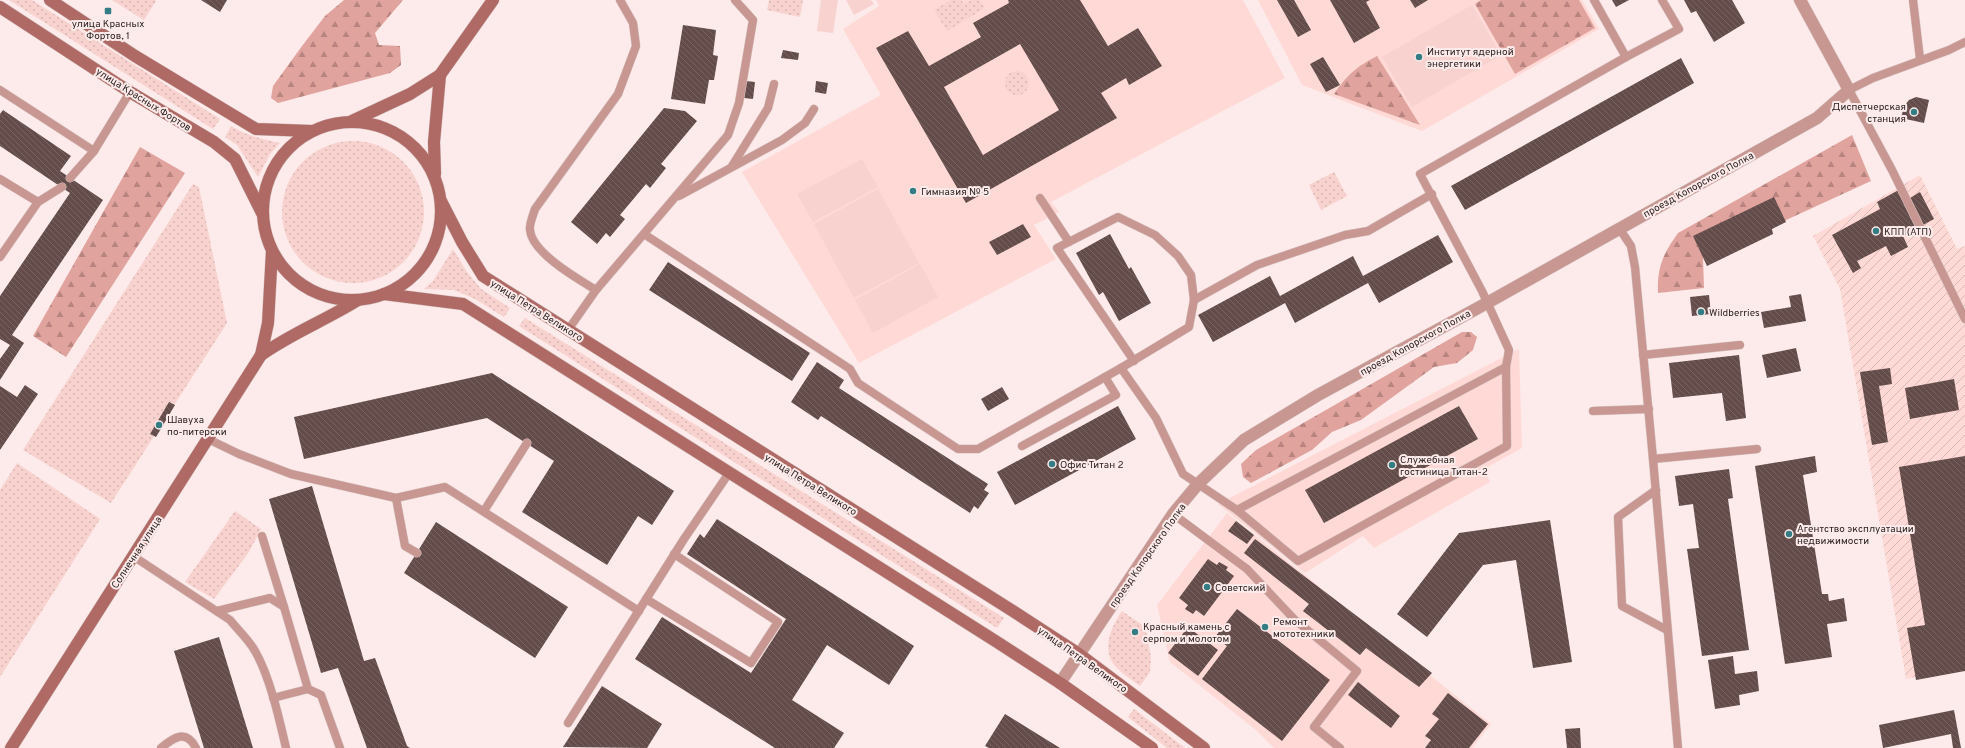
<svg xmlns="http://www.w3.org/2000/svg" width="1965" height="748" font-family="Overpass,sans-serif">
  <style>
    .built { fill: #fed9d6 }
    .industrial { fill: url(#industrial-furrows) }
    .grass { fill: url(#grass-dots) }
    .forest { fill: url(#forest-firs) }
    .garden { fill: #f8d2ce }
    .building { fill: url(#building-back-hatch); fill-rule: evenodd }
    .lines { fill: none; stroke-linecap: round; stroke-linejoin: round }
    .lane-casing { stroke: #d7c7c6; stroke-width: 9 }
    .street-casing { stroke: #d7c7c6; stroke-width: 13 }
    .secondary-casing { stroke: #d7c7c6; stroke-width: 13 }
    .lane { stroke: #c89792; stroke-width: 8 }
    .street { stroke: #c89792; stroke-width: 12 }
    .secondary { stroke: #b06a65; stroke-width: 12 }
    .poi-dot { fill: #357d84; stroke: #fcebea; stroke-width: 1.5 }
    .labels { text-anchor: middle; stroke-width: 4; stroke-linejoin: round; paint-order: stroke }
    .poi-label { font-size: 10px; fill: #2d2322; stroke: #fcebea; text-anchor: start }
    .street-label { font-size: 10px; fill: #2d2322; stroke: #fcebea }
  </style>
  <defs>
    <pattern id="industrial-furrows" width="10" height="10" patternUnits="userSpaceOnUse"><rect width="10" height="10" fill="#fed9d6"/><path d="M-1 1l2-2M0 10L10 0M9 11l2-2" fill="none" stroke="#dabab7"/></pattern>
    <pattern id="grass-dots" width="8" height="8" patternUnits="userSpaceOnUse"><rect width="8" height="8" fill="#f8d2ce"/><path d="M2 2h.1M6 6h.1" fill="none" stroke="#d5b4b1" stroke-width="1.8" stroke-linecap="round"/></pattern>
    <pattern id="forest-firs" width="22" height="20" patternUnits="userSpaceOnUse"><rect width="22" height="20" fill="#e1a39e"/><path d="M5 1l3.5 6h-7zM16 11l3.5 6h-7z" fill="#b78480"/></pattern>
    <pattern id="building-back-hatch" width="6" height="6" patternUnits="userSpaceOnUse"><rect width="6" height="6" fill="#634c4a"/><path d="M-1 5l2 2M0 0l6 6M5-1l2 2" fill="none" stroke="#766361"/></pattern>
  </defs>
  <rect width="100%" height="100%" fill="#fcebea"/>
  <!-- built -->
  <g class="built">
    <path d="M876,0H1243L1285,78L1051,202L1059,212L1034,225L1056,259L859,363L742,172L881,95L843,29L879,6Z"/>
    <path d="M1258,0H1582L1599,29L1422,131L1302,85Z"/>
    <path d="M1519,349L1522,448L1484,469L1490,482L1374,548L1363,536L1305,573L1218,504Z"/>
    <path d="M1227,513L1491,724L1472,748H1274L1256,730L1170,662L1157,605Z"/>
  </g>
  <!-- industrial -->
  <path class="industrial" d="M1920,175L1957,249L1965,246V667L1906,679L1840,289L1813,236Z"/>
  <!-- grass -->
  <g class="grass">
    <path d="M9,0H32L220,119L213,129Z"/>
    <path d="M112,0H155L156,1L144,20Z"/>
    <path d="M769,0H803L800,17L767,10Z"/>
    <path d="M951,0H961L964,4L972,0H980L985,8L947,31L934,10Z"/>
    <circle cx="1017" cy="83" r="12"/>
    <path d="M231,126C247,136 262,139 280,143L270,154L258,177L237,145L225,137Z"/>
    <circle cx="353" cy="212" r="71"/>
    <path d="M1334,172L1347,196L1321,210L1309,185Z"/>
    <path d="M193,184L199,187L227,323L111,503L23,450Z"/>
    <path d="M453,249L467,272L481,289L510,308L504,317L475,299L454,290L424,289L433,281Z"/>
    <path d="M525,318L1004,618L997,628L519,326Z"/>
    <path d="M17,463L100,519L0,677V490Z"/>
    <path d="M235,511L261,529L249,552L214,599L185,582Z"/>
    <path d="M1122,611L1144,626L1146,631L1151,657L1150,672L1140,686C1132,680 1124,675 1117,668C1100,651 1111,627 1122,611Z"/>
    <path d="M1134,709L1185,748H1167L1128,717Z"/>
  </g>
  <!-- forest -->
  <g class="forest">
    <path d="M344,0H403L375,33L379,45L400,46L401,65L390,73L278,103L271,98L273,86L302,46L325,16Z"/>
    <path d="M1481,0H1579L1595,28L1515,74L1475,4Z"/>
    <path d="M1377,56L1420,125L1334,94C1347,75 1356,67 1377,56Z"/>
    <path d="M1852,135L1871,181L1703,258L1704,288L1658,293C1657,267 1663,254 1678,233Z"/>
    <path d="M140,147L185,173L66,357L33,336Z"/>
    <path d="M1462,332H1471L1477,337L1473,350L1457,363L1434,367L1361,420L1332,432L1312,450L1251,483L1243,477L1241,464L1256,450Z"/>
  </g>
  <!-- garden -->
  <g class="garden">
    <path d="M821,0H838L833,33L817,31Z"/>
    <path d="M846,0H871L874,4L854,15Z"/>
    <path d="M1472,5L1501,55L1412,107L1382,57Z"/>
    <path d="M862,159L878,187L813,222L797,194Z"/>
    <path d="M878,189L919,263L854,298L814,224Z"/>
    <path d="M920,264L938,297L873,333L855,300Z"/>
  </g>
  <!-- building -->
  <g class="building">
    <path d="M201,0H227L220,12Z"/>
    <path d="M1008,0H1080L1108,46L1138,28L1162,66L1129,85L1126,78L1101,93L1117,118L966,203L876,48L908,31L929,66L981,37L973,23L1009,3ZM1020,44L1059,110L983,155L944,87Z"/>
    <path d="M1277,0H1294L1311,30L1298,37Z"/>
    <path d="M1330,0H1370L1366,2L1380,28L1354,43Z"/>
    <path d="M1410,0H1428L1415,8Z"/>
    <path d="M1612,0H1629L1616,7Z"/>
    <path d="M1684,0H1732L1745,23L1714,42L1696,11L1691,13Z"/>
    <path d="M683,25L716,30L713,55L718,56L714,80H709L705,104L671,99Z"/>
    <path d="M783,50L799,53L798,60L781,58Z"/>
    <path d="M1323,57L1340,85L1326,92L1310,64Z"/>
    <path d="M1681,58L1694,83L1465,210L1451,186Z"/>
    <path d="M746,81L755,82L753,99L744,98Z"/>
    <path d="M816,81L828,83L826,94L815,92Z"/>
    <path d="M1916,97L1929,100L1924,123L1901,118L1904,106L1909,100Z"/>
    <path d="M664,108L685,111L697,121L661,164L666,168L650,188L646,184L620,215L625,219L610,237L606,233L597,244L571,222Z"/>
    <path d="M3,110L71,156L60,171L103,200L12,335L24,343L0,380V359L10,345L0,339V296L70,193L0,146V114Z"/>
    <path d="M1904,187L1910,198L1920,192L1934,219L1903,236L1908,247L1891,256L1886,246L1857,261L1861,268L1853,273L1832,235L1880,209L1877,202Z"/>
    <path d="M1774,197L1786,222L1772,229L1773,234L1707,266L1693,236Z"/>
    <path d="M1023,224L1031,237L997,255L989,242Z"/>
    <path d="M1110,234L1129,269L1131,267L1151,303L1119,321L1103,292L1099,295L1076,253Z"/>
    <path d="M1438,235L1453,262L1379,303L1368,283L1295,323L1285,303L1213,342L1198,315L1270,276L1280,296L1353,256L1363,276Z"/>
    <path d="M668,262L810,353L792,381L649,290Z"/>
    <path d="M1801,294L1806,321L1764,328L1761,312L1791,307L1789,296Z"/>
    <path d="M1709,295L1711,314L1692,316L1690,297Z"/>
    <path d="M1796,348L1801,371L1767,378L1762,355Z"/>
    <path d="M1739,355L1746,418L1726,421L1722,393L1673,398L1669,363Z"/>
    <path d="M817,362L844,380L839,388L988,484L984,490L989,493L978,509L974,506L970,513L821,416L818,420L791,402Z"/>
    <path d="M1890,368L1892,384L1879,386L1888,442L1872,445L1860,372Z"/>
    <path d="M492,373L674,491L652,525L638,516L607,565L522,512L554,461L487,418L304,459L294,417Z"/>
    <path d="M1954,379L1959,410L1910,419L1905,388Z"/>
    <path d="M25,385L38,394L0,450V386L17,397Z"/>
    <path d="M1002,387L1009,399L988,411L981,399Z"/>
    <path d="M169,402L175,405L156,437L150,434Z"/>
    <path d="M1118,406L1136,439L1015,505L997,472Z"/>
    <path d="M1459,406L1478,439L1324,523L1305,490Z"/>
    <path d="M1815,456L1817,472L1803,475L1822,594H1828L1829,601L1844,598L1847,621L1827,624L1832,657L1785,664L1755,466Z"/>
    <path d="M1965,456V671L1916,680L1907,628L1925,625L1899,467Z"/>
    <path d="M1729,469L1733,498L1728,499L1749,650L1702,656L1687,549L1699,548L1693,504L1679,506L1675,476Z"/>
    <path d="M312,486L364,661L375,658L407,746L410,748H367L338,668L321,673L269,499Z"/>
    <path d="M717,519L914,646L889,685L827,645L792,700L844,733L834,748H775L635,659L662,617L751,673L786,619L687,554L700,534L704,538Z"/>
    <path d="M1550,520L1572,662L1533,668L1516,560L1483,565L1427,637L1397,614L1459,533Z"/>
    <path d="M1236,521L1254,535L1247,544L1228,531Z"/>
    <path d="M436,522L568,607L535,658L404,573Z"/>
    <path d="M1255,539L1378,632L1432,673L1419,687L1366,648L1360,655L1303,611L1309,604L1244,553Z"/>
    <path d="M1208,559L1217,565L1219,562L1228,567L1226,570L1234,576L1204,616L1196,610L1193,614L1185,609L1188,605L1179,598Z"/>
    <path d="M1237,609L1330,680L1282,741L1202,679L1227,646L1215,637Z"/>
    <path d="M1188,627L1218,650L1198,676L1168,653Z"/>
    <path d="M219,637L253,748H204L174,651Z"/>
    <path d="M1733,656L1735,674L1757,671L1759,691L1739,695L1740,705L1715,709L1708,660Z"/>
    <path d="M1358,682L1400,716L1391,728L1348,695Z"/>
    <path d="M602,686L662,724L647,748L563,747Z"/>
    <path d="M1448,693L1488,724L1469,748H1425L1431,740L1425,736L1439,719L1432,714Z"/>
    <path d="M1954,710L1961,748H1953L1951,734L1883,748L1879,725Z"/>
    <path d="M1005,714L1060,748H989L985,746Z"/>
    <path d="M1580,728L1581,748H1567L1565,729Z"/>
  </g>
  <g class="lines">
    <!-- lane casing -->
    <g class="lane-casing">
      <g id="lane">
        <path d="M1913,0L1920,59"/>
        <path d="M1965,42L1949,50L1873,78L1849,90L1892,170L1965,319"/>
        <path d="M1626,57L1679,29L1662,0"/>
        <path d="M0,90L94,151"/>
        <path d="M732,166L768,108L774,84"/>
        <path d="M70,178L94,151L130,92"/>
        <path d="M0,179L38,202"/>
        <path d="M679,196L782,140L805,123L814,109"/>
        <path d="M1040,198L1069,242"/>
        <path d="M1619,228L1631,246L1635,267L1653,459L1678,748"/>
        <path d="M644,234L850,369L858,383L958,449H978L1121,368L1156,418L1183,474L1237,510L1298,561L1507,446L1506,367L1509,350L1482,291L1420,174L1626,57L1594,0"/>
        <path d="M0,257L38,202L62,187"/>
        <path d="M596,290C578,279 532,253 530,230C529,225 533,215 535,209L618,94L636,46L633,23L620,0"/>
        <path d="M1194,300L1257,265L1345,235L1368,231L1432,194"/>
        <path d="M568,330L596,290L728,135L739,103L753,20L735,0"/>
        <path d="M1643,355L1740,345"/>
        <path d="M1121,368L1189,327L1194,300L1191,275L1178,256L1155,235L1118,217L1057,248L1134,361"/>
        <path d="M1593,411L1649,409"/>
        <path d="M208,439L239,454L291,474L396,498L445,487L639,611"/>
        <path d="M1022,446L1116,395L1105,377"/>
        <path d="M1653,459L1757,449"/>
        <path d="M1656,490L1618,517L1622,606L1667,630"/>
        <path d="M396,498L405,546L417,553"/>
        <path d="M1237,510L1506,367"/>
        <path d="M484,511L527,443"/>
        <path d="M1173,514L1247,569L1294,619L1357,671L1314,727L1340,748"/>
        <path d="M262,536L284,607"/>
        <path d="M133,556L230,620C238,630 249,640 255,651C270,677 279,718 286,748"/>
        <path d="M646,599L751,663L778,622L674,554"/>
        <path d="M217,611L270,598L284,607L308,689L321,695L340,748"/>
        <path d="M273,698L308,689"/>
        <path d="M568,723L684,539L729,473"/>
        <path d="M161,748C174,737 186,729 196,748"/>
      </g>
    </g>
    <!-- street casing -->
    <g class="street-casing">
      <path id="street" d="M1060,683L1173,514L1198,484L1244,440L1318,395L1487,303L1817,118L1849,90L1800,0"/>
    </g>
    <!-- secondary casing -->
    <g class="secondary-casing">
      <g id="secondary">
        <path d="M50,0L135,56L256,129L312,131"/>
        <path d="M0,7L130,92L214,142L235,159L262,213"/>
        <path d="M352,121L410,94L440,75L493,0"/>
        <circle cx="352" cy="211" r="89"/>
        <path d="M435,174L434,142L440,75"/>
        <path d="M441,201L462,242L483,276L1016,613L1079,654L1204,748"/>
        <path d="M384,294L463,304L997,642L1060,683L1152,748"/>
        <path d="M261,355C292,333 326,320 358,300"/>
        <path d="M11,748L261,355L268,323L272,251"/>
      </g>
    </g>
    <!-- lane -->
    <use href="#lane" class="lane"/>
    <!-- street -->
    <use href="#street" class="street"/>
    <!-- secondary -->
    <use href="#secondary" class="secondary"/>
  </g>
  <!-- markers -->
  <g class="poi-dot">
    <rect x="104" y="7" width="8" height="8" rx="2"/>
    <circle cx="1419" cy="57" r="4"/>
    <circle cx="1914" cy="112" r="4"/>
    <circle cx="913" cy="191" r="4"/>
    <circle cx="1876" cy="231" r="4"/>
    <circle cx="1701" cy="312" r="4"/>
    <circle cx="159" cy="425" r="4"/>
    <circle cx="1052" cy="464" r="4"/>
    <circle cx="1392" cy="465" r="4"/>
    <circle cx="1789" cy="534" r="4"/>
    <circle cx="1207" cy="587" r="4"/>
    <circle cx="1265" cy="627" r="4"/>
    <circle cx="1135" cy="632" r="4"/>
  </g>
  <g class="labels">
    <!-- poi labels -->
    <g class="poi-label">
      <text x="108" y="27" text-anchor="middle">улица Красных<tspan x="108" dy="12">Фортов, 1</tspan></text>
      <text x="1427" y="55">Институт ядерной<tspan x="1427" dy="12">энергетики</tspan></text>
      <text x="1906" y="110" text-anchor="end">Диспетчерская<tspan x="1906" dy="12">станция</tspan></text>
      <text x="921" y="195">Гимназия № 5</text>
      <text x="1884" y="235">КПП (АТП)</text>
      <text x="1709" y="316">Wildberries</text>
      <text x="167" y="423">Шавуха<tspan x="167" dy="12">по-питерски</tspan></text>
      <text x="1400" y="463">Служебная<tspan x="1400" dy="12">гостиница Титан-2</tspan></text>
      <text x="1060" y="468">Офис Титан 2</text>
      <text x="1797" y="532">Агентство эксплуатации<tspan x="1797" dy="12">недвижимости</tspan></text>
      <text x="1215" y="591">Советский</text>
      <text x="1273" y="625">Ремонт<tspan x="1273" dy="12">мототехники</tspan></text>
      <text x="1143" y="630">Красный камень с<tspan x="1143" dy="12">серпом и молотом</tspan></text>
    </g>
    <!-- street labels -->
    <g class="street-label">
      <text transform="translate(144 99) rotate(32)" y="4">улица Красных Фортов</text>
      <text transform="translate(1698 184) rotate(-29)" y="4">проезд Копорского Полка</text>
      <text transform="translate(537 310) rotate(32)" y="4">улица Петра Великого</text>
      <text transform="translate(1415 342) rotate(-29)" y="4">проезд Копорского Полка</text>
      <text transform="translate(811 484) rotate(32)" y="4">улица Петра Великого</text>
      <text transform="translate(136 552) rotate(-57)" y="4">Солнечная улица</text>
      <text transform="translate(1147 555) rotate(-55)" y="4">проезд Копорского Полка</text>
      <text transform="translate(1083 659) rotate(35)" y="4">улица Петра Великого</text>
    </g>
  </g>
</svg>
